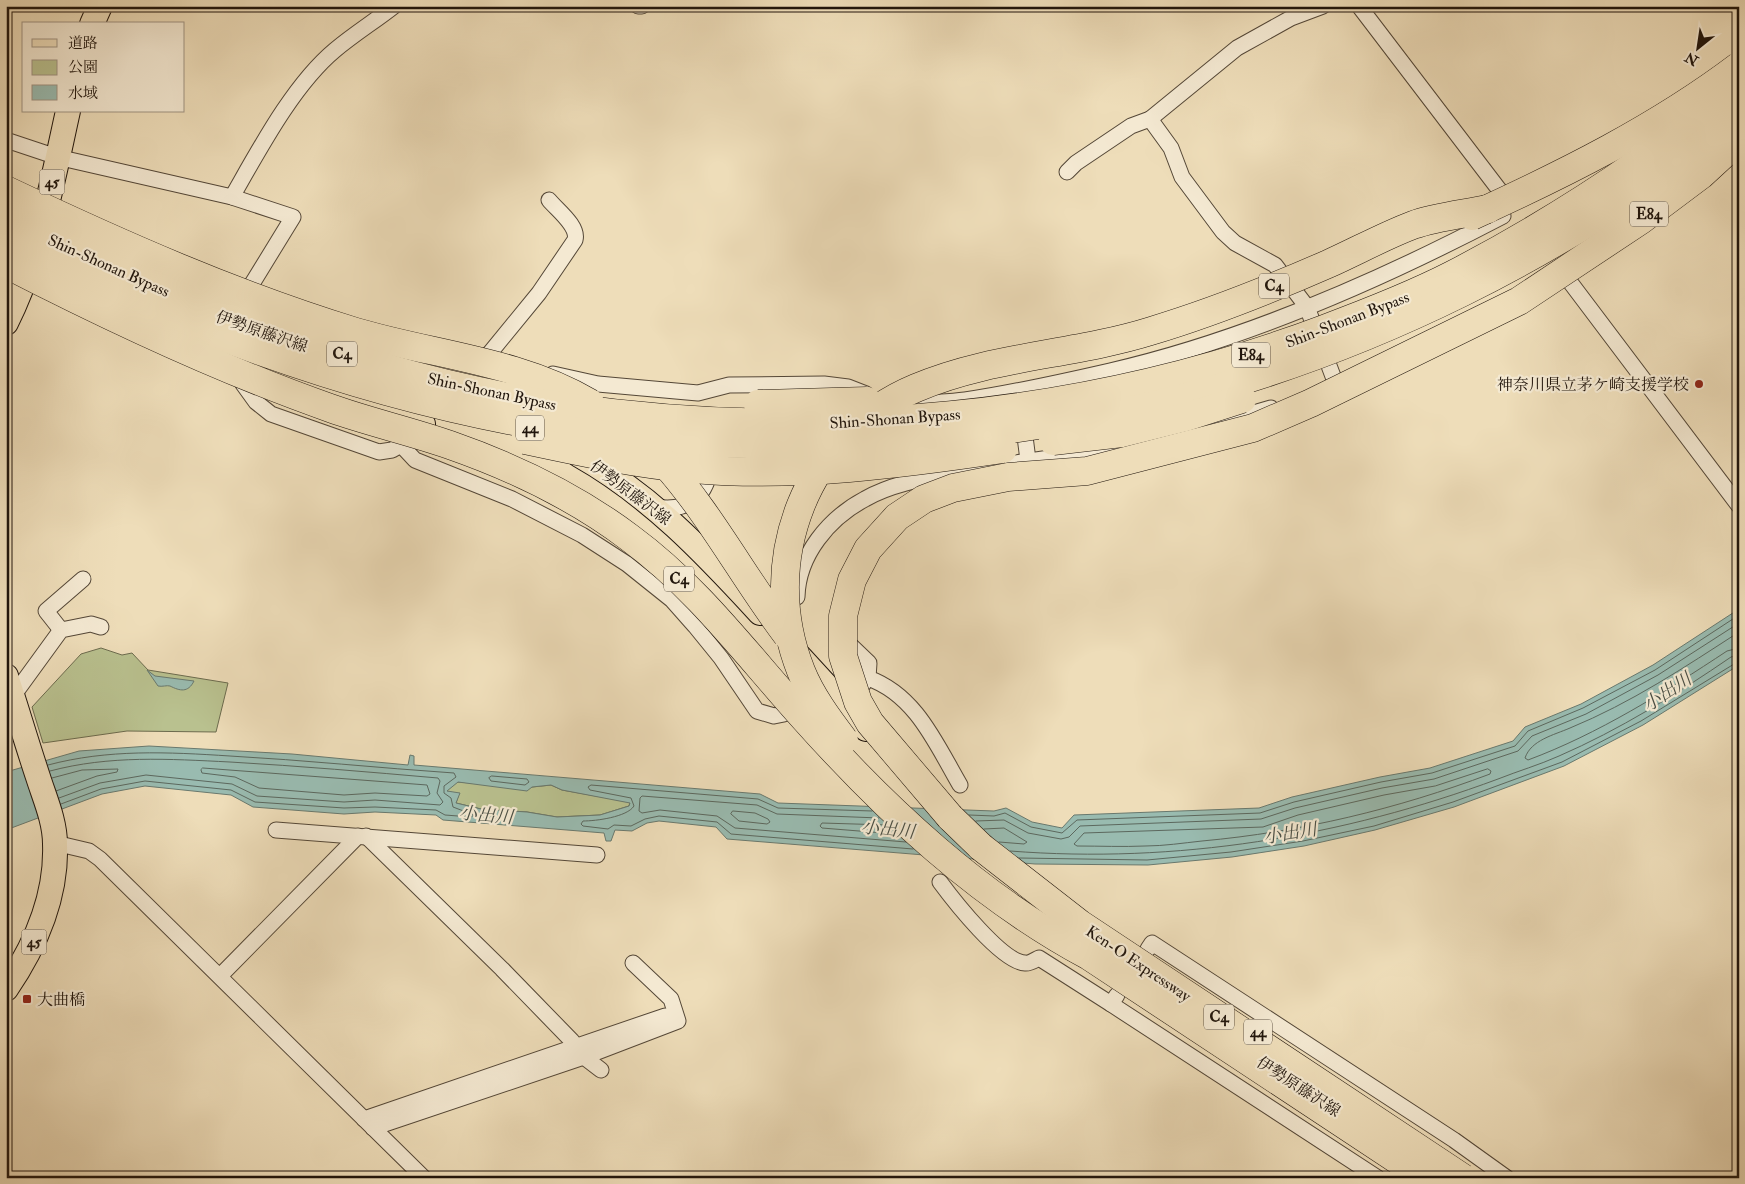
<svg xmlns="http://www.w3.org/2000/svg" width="1745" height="1184" font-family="'IM FELL Double Pica','Noto Serif JP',serif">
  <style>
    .green { fill: #b9c18f; stroke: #6c6b4e }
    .water { fill: #99bbb0; stroke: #69796e; fill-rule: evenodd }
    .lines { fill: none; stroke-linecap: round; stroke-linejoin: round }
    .shore { stroke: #5c685e; stroke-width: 1 }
    .street-casing { stroke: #544737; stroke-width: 17 }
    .primary-casing { stroke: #20150c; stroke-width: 26 }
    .highway-casing { stroke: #20150c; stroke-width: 29 }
    .street { stroke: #f4e9d2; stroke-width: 15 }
    .primary { stroke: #eeddb9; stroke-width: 24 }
    .highway { stroke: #eeddb9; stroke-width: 28 }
    .highway-bridge-casing { stroke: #20150c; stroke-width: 29; stroke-linecap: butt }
    .highway-bridge { stroke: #eeddb9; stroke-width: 28 }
    .poi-dot { fill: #8f2418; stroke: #f4e9d2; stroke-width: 2 }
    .labels { text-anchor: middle; stroke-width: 4.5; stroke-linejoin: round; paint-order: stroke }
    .shield { fill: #f4e9d2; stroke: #605547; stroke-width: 1 }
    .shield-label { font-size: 15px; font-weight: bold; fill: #20150c }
    .street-label { font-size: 16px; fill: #20150c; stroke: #f4e9d2 }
    .poi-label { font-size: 16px; fill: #20150c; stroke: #f4e9d2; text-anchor: end }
    .water-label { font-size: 18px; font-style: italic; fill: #4a4f45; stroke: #f4e9d2 }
  </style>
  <rect width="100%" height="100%" fill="#eeddb9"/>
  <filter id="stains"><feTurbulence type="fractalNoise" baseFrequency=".004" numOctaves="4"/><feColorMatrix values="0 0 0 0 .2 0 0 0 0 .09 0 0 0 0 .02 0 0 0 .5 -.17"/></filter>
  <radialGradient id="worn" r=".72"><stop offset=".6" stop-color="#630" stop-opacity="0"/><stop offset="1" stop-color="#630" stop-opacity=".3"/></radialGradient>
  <!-- green -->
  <g class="green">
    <path d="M101,648L122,655L132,653L148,670L228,683L216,732L127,731L43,743L32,707L81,654Z"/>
    <path d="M457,782L532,787L551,785L562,790L630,802L629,806L600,815L557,817L527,812L481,809L456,803L459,794L446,791Z"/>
  </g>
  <!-- water -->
  <g class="water">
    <path d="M1739,609V665L1643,725L1564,766L1454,807L1375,830L1304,846L1232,857L1148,865L1035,864L727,839L716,827L659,821L647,823L632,831L615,830L611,841H606L604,833L443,820L436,815L375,812L344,814L253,807L231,795L145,786L102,794L6,830V772L79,751L149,746L292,754L408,765L410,755L414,756V765L760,794L778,803L994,811L1006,808L1032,822L1062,828L1074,815L1259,808L1292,797L1380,777L1430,768L1513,741L1525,727L1581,704L1653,665ZM458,782L527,791L532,787L551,785L562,790L630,803L629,806L600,815L557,817L527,812L481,809L456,803L460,793L447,791Z"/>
    <path d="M147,670L155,676L194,681C188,693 180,691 170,686C167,685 162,687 158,686Z"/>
  </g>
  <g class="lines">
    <!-- shore -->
    <g class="shore">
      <path d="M1739,632C1685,667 1631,703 1570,728C1554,735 1531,740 1525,758L1528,760C1598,734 1665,692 1727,651L1739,648"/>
      <path d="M48,765C108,749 168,752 230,756C304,760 379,768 454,773L456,777L444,786V793L451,798L453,807L474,815L471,817L445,815L436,810L375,807L344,808L255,802L231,790L145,781L101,789L61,804"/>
      <path d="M203,768L427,785L430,794L427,796L375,793L344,795L259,788L235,777L202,773L201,770Z"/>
      <path d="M1488,769L1491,771L1490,774C1397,809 1301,832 1202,841C1183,843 1164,846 1145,846C1123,847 1100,846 1077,846L1074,844L1084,833L1263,827L1298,815L1384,795L1435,786Z"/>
      <path d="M50,771C110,755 169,759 230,762C300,766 369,772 438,778L440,781L437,793L443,802L440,805L375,800L344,802L257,796L232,784L146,775L100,783L59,798"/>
      <path d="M492,776L527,779L529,782L525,785L491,781L489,778Z"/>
      <path d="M52,778L82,770L118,769L117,772L97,776L56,791"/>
      <path d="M733,811L755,813L768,819L770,822L767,824L739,821L731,814Z"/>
      <path d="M872,811L778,808L758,799L591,785L588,787L590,790L631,798L634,806C627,817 596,821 583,821L581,824L583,826L608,829L614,825L631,826L645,819L659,816L717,822L731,834L913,849"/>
      <path d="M969,815L994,816L1005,813L1031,827L1062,833L1077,820L1260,813L1294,802L1381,782L1432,773L1515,746L1528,731L1583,708L1655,670L1739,615"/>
      <path d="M879,818L777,814L757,805L642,796L640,798L639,811L642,813L660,810L717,816L735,828L906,842"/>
      <path d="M976,821L1004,820L1028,833L1061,839L1069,837L1080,826L1261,819L1295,808L1382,788L1434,779L1518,751L1532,736L1586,714L1658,675L1739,623"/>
      <path d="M887,825L822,823L820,826L822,828L896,834"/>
      <path d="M984,829L1004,828L1027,842L1024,844L999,842"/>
      <path d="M1010,851C1176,864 1342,837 1498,779C1518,771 1539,765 1559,756C1619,730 1677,694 1731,657L1739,655"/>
      <path d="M1019,858L1147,860L1231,852L1303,841L1374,826L1453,802L1562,762L1641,721L1739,661"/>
    </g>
    <!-- street casing -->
    <g class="street-casing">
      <g id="street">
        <path d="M638,6H642"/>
        <path d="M1359,6L1510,204"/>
        <path d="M1150,119L1171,148L1182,177L1223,232L1235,243L1275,265L1307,307L1337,387"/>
        <path d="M6,140L57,157L232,197L293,217L247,292"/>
        <path d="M1067,172L1076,163L1131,126L1150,119L1237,48L1291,18L1323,6"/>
        <path d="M232,197C259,150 293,85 335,50C354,34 375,21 394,6"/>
        <path d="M1564,274L1739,506"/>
        <path d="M485,359L539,293L575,240C579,226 557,210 549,200"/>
        <path d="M553,374L598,384L698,393L729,385L824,384L848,387L866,394"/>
        <path d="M243,384L256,402L271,414L379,452L392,450L401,445"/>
        <path d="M897,407C920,402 942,403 965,400C1013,393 1062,382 1110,371C1245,340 1381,280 1503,216"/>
        <path d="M1023,421L1028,460"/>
        <path d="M391,425L401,445L415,460L512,499L582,535L627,564L672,600L695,626L721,658L757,711L774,716L784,714"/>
        <path d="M1209,426L1271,408"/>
        <path d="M655,507C689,512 706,498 711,465"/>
        <path d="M797,597C798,555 829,518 865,499C893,483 928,478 959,472C1010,463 1062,457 1113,447"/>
        <path d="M61,630L46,611L83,579"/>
        <path d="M843,635L846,641L869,663L868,678L861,687"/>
        <path d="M868,678C916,695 936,744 960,785"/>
        <path d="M13,696L61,630L91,624L101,627"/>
        <path d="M276,830L597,855"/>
        <path d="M366,836L502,969L572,1041L584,1057L601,1070"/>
        <path d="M55,843L89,851L100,859L424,1178"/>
        <path d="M940,882C954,901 1002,962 1025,963C1029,964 1035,960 1039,958L1111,1004"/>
        <path d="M1148,949L1152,943L1454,1140L1507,1178"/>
        <path d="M220,976L358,836"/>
        <path d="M1117,995L1111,1004L1378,1178"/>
        <path d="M364,1119L665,1016"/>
        <path d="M373,1128L584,1057L678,1021L671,999L633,963"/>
      </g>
    </g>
    <!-- primary casing -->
    <g class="primary-casing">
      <g id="primary">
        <path d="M92,24L100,6"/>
        <path d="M6,323C39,257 52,183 68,111"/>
        <path d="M279,369L423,424"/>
        <path d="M579,455C650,495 705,553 760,613"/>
        <path d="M799,656L866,729"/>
        <path d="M6,676C17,710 27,744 38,777C45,799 55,821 55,844C57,897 36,945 6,989"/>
      </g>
    </g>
    <!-- highway casing -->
    <g class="highway-casing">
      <path id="highway" d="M950,817L981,847"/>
    </g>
    <!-- street -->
    <use href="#street" class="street"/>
    <!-- primary -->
    <use href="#primary" class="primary"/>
    <!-- highway -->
    <use href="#highway" class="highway"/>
    <!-- highway-bridge casing -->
    <g class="highway-bridge-casing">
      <g id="highway-bridge">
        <path d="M6,190C120,244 235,295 356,332C434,355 519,361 590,403"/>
        <path d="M1472,216C1564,174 1657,128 1739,66"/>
        <path d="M6,217C181,305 372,378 566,407C819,443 1085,419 1324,329C1367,313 1411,296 1452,275C1554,222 1650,159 1739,87"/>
        <path d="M6,241C170,324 348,391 529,424C623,441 719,446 815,444C892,444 968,436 1045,424C1082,419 1118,414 1154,405C1367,353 1568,253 1739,116"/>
        <path d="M6,264C111,318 219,369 330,408C369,422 410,431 450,445C513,467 576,497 630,538C698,588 747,655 803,717C885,809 979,897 1089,956L1425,1178"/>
        <path d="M758,404L867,401"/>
        <path d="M525,440C581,452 637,464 693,469C796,478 903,464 1003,449"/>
        <path d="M1053,441L1122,433L1186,417L1242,399"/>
        <path d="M661,459C710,513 743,577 787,635"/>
        <path d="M844,740C828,719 811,696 801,671C757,561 806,434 916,388C991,356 1074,355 1151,331C1211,313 1271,289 1328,264C1357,251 1384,236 1413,225C1435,217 1464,214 1488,209"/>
        <path d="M950,817L870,723L858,702L843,656V616L852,580L868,549L897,517L924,499L953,488L1008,477L1087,471L1253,428L1311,403L1519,301L1641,220L1701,175L1739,140"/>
        <path d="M981,847L1080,924L1463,1178"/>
      </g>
    </g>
    <!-- highway-bridge -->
    <use href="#highway-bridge" class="highway-bridge"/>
  </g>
  <!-- markers -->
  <g class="poi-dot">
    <circle cx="1699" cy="384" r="5"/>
    <rect x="22" y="994" width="10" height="10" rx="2.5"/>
  </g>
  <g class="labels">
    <!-- shield labels -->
    <g class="shield">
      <rect x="39.5" y="169.5" width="25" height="25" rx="4"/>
      <rect x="1630" y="201.5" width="38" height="25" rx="4"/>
      <rect x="1259" y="273.5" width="30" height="25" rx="4"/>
      <rect x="327" y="341.5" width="30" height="25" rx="4"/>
      <rect x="1232" y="342.5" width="38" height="25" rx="4"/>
      <rect x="516" y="415.5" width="28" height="25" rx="4"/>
      <rect x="664" y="566.5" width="30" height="25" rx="4"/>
      <rect x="21.5" y="929.5" width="25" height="25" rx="4"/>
      <rect x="1204" y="1004.5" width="30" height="25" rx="4"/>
      <rect x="1244" y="1019.5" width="28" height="25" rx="4"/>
    </g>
    <g class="shield-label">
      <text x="52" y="187">45</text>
      <text x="1649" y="219">E84</text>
      <text x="1274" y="291">C4</text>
      <text x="342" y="359">C4</text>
      <text x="1251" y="360">E84</text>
      <text x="530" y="433">44</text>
      <text x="679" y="584">C4</text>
      <text x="34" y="947">45</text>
      <text x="1219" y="1022">C4</text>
      <text x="1258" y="1037">44</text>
    </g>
    <!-- street labels -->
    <g class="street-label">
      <text transform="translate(109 265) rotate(24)" y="6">Shin-Shonan Bypass</text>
      <text transform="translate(1347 319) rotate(-21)" y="6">Shin-Shonan Bypass</text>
      <text transform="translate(262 331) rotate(19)" y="6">伊勢原藤沢線</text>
      <text transform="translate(492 391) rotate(12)" y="6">Shin-Shonan Bypass</text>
      <text transform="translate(895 418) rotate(-4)" y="6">Shin-Shonan Bypass</text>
      <text transform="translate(631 492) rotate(37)" y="6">伊勢原藤沢線</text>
      <text transform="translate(1139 963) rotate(34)" y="6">Ken-O Expressway</text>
      <text transform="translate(1299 1086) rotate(33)" y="6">伊勢原藤沢線</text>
    </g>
    <!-- poi labels -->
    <g class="poi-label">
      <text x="1689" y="390">神奈川県立茅ケ崎支援学校</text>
      <text x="37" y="1005" text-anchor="start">大曲橋</text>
    </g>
    <!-- water labels -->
    <g class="water-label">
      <text transform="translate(1667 692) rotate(-34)" y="6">小出川</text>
      <text transform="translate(486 815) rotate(5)" y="6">小出川</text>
      <text transform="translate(888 829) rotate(6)" y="6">小出川</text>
      <text transform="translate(1290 833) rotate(-9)" y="6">小出川</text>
    </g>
  </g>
  <!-- margin -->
  <rect width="1745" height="1184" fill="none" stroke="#eeddb9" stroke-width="25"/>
  <rect x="8" y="8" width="1730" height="1169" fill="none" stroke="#20150c" stroke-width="2.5"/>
  <rect x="12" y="12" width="1720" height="1159" fill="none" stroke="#20150c"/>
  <!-- legend -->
  <rect x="22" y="22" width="162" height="90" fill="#f4e9d2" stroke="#9f9483"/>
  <rect x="32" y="39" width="25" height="8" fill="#eeddb9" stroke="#9f9483"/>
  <text x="68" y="48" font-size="15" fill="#20150c">道路</text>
  <rect x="32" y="60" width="25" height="15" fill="#b9c18f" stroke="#9f9483"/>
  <text x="68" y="72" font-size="15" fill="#20150c">公園</text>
  <rect x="32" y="85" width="25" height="15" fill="#99bbb0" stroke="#9f9483"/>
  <text x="68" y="98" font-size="15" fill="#20150c">水域</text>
  <!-- north arrow -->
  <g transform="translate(1698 48) rotate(210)" stroke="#f4e9d2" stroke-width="4" paint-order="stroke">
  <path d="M0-4L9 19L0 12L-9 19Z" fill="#20150c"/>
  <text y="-8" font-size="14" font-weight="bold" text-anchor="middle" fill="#20150c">N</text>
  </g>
  <rect width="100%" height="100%" filter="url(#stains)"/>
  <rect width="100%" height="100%" fill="url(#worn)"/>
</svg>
